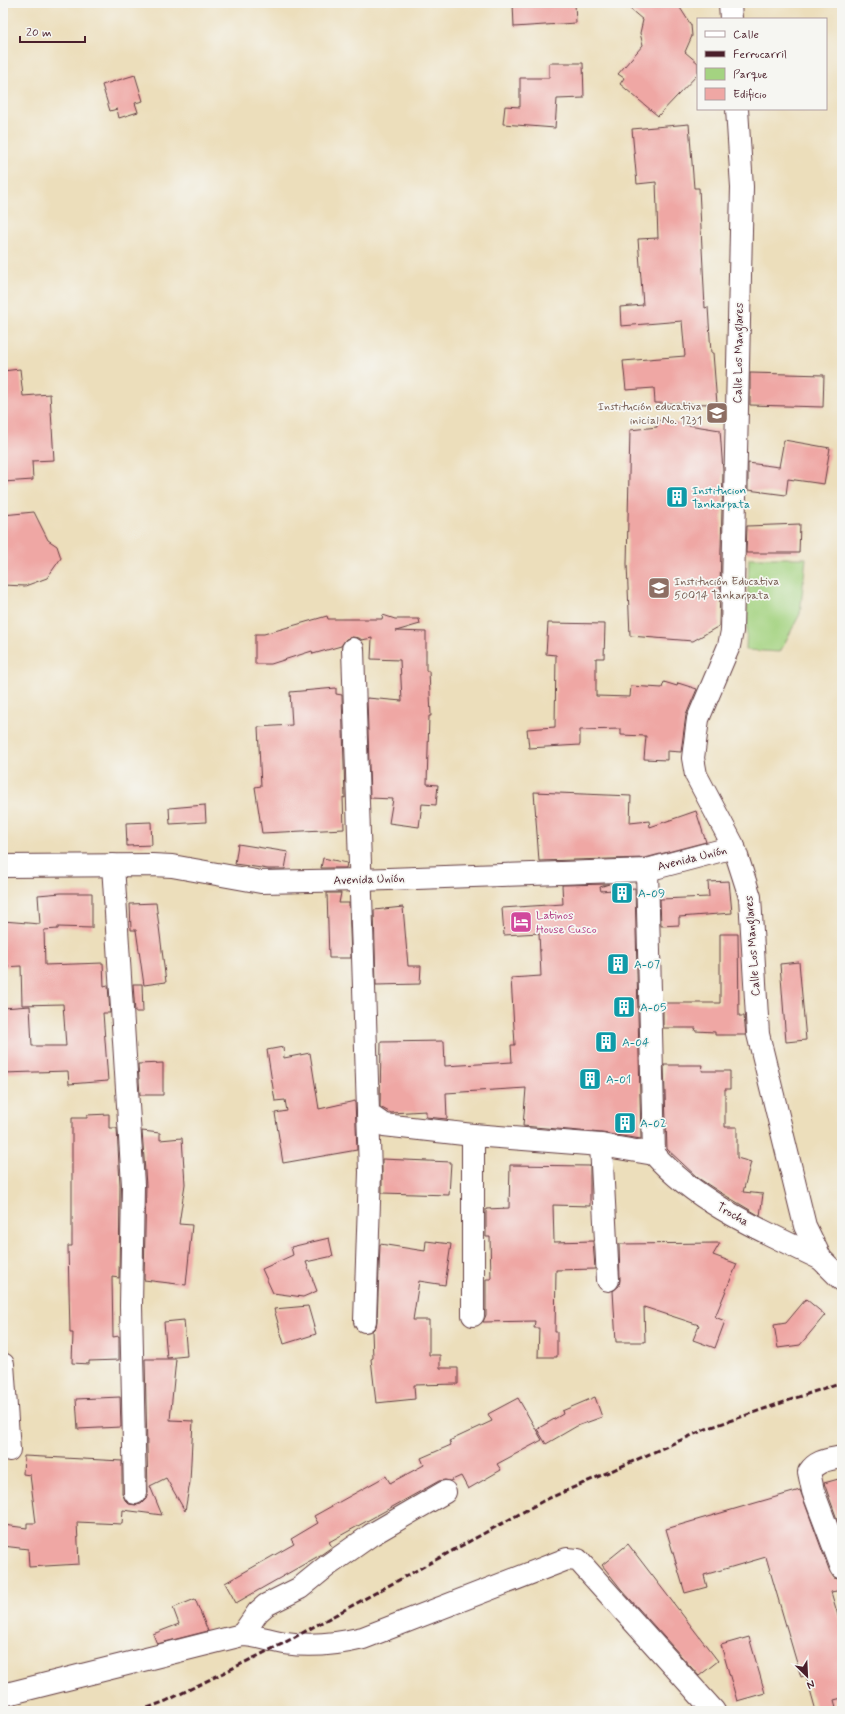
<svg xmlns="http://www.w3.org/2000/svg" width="845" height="1714" font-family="Mynerve,sans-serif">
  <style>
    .green { fill: #a4d381; stroke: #777956 }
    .building { fill: #efa7a4 }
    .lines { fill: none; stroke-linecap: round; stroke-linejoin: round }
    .street-casing { stroke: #623c41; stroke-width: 24 }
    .street { stroke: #fff; stroke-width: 22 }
    .rail { stroke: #4a1f2b; stroke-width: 3; stroke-dasharray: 6 3; stroke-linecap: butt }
    .labels { text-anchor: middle; stroke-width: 3.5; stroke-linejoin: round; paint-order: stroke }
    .street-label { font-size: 12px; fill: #4a1f2b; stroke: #f6f6f2 }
    .education-label { font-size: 12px; fill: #785e54; stroke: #f6f6f2; text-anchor: end }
    .culture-label { font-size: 12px; fill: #0d838f; stroke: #f6f6f2; text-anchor: start }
    .hotel-label { font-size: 12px; fill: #b23c85; stroke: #f6f6f2; text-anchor: start }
  </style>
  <rect width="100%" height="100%" fill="#f6f6f2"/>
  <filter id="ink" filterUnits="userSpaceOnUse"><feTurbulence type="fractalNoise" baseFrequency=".025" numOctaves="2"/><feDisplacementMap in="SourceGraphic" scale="8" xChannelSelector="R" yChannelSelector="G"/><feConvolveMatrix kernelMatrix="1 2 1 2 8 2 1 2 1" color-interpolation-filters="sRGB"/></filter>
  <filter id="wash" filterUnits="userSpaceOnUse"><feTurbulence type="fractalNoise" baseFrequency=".012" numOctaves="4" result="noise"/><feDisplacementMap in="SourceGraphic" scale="16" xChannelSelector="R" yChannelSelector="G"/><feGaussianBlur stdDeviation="0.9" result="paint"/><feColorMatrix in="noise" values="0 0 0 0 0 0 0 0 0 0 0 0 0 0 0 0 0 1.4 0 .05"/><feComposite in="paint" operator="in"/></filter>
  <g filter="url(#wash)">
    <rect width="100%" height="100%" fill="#ecdebb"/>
    <!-- green -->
    <path class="green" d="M749,558H806L800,614L780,652L746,650Z"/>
    <g id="blocks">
      <!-- building -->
      <g class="building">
        <path d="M513,3H575L576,23L514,27Z"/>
        <path d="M623,3H677L691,25L692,36L685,52L698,63V74L658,116L620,84L624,78L618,74L643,45L640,33L643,20Z"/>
        <path d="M549,63H583L584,98L557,99L555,128L503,124L505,106L520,107V78H549Z"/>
        <path d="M135,75L143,101L135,103L138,112L119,118L117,109L110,111L102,85Z"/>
        <path d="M689,124L694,188H699L705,308L708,307L711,353H713L717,404L655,403L654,388L626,390L623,361L685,356L682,321L621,326L620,307L643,305L638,239L658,238L656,182L637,184L632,129Z"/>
        <path d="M20,369L23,396L50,394L54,460L32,461L33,480L3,482V371Z"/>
        <path d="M750,373L824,375L823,407L750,405Z"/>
        <path d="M657,420L720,430L723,471L719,626L693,641L630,636L627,564L630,430L657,427Z"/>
        <path d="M784,440L830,448L824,484L788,479L786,495L748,490V463L779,467Z"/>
        <path d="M34,512L48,540L57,546L61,558L47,578L25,586L3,585V515Z"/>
        <path d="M800,524L799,553H746L747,526Z"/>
        <path d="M383,615L395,619H419L420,624L396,631L426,632V671H429L431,716H429L427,784L438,785L436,805L422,804L419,827L389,823L393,799L370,798L367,698L402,701L400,660L371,659L372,638L362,640L359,638L352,637L346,639L341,646L313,654L312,651L271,664H255V634H264L327,616L328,619H382Z"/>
        <path d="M548,623L605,624L604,658H596V696L630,697L631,686L662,688L664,682L677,686L678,683L697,689L686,715L681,752L667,751V760L644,759L646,736L621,735V729L580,730V745L529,748L527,729L555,727L556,655L546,654Z"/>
        <path d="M336,688V694L342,695L345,798L343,797L344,829L262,833L255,787L261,786L258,727L292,725L290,692Z"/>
        <path d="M534,792L631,796L630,823L649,821L650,827L696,811L706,842L645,858L539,861Z"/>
        <path d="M205,805L206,822L170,824L169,808Z"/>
        <path d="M151,822L152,845L127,846L126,823Z"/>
        <path d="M238,844L288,852L285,869H268L235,864Z"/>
        <path d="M323,858L347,863L346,868H321Z"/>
        <path d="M729,881L732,913L679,917V925L661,926L660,899L709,897L708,882Z"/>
        <path d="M609,884L600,887L601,891L635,888L641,1139L602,1133L523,1126L526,1088L446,1093L447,1119L426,1117V1111L391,1113L380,1107L381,1042L444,1041L445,1066L512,1062L511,1045H515L511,978L541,976L539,933L504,935L502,908L563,904L562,885Z"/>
        <path d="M61,893H92V928L58,927V929L44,930L45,965L103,963L104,986L108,985L110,1013H103L108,1081L69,1084L68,1071L3,1073V1008L30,1006L32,1046H66L63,1004L22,1005L21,966L3,967V921L40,924L38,895Z"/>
        <path d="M327,893H341L339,903H349L351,958H329Z"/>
        <path d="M156,903L166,982L144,985L136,930H131L130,904Z"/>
        <path d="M403,907L408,966H421L420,984L376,985L374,910Z"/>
        <path d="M720,934H738L739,1016H744L746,1035H715V1032L695,1031L696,1028H663V1003H720Z"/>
        <path d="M799,962L806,1040L786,1042L780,964Z"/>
        <path d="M133,984H142L143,1012H135Z"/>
        <path d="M283,1047L284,1058L310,1053L319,1109L355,1101L357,1150L283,1163L275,1113L287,1111L285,1100L275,1101L267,1050Z"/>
        <path d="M163,1063V1095H140L138,1064Z"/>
        <path d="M664,1065H703L702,1071H730V1089H725V1127H737V1158L751,1162L743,1192L763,1194L760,1216L718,1191L698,1178L667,1149Z"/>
        <path d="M109,1114V1128H117L120,1185L119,1278L112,1277L113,1337L119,1336V1360L89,1361V1364L72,1363L73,1333H70L68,1246H72V1118H87V1115Z"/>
        <path d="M142,1131L160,1133V1140L182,1138L185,1184L179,1224L192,1225L186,1285L144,1280L146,1185Z"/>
        <path d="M382,1159L451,1162L449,1195L382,1193Z"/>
        <path d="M510,1165L590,1166V1206L553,1205L554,1242L593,1241L595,1269L556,1270L555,1332H557V1357H538L539,1328H534L535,1321L483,1322L486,1315V1279H491L490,1237H486V1209L509,1208Z"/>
        <path d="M329,1238L333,1256L306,1262L317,1291L303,1297L273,1293L262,1269L293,1255L291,1247Z"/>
        <path d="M426,1241L451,1244L445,1285L419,1281L413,1320H429V1355H440V1368H458V1384L414,1385L415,1399L376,1403L371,1359L373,1358L372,1331L376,1327L377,1321L380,1244L425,1251Z"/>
        <path d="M720,1243L713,1255L737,1264L715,1317L725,1321L715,1348L693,1340L699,1325L644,1307L645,1342H616L613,1291L619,1286L620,1280L619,1244Z"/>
        <path d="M806,1299L825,1315L800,1345L778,1348L774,1325L786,1323Z"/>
        <path d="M308,1306L316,1334L284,1344L274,1309Z"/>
        <path d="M184,1320L187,1356L167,1358L164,1322Z"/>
        <path d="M145,1359H176L170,1420L193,1421L190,1482L185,1511L166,1478L150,1486L162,1515L123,1510L122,1524L77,1522L79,1564L29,1567L28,1549L3,1546V1525L27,1528V1523H36L30,1475L23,1474L24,1456L122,1461V1493L125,1500L129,1504L136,1505L141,1504L146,1499L148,1493Z"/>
        <path d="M120,1397L121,1427L78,1429L76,1399Z"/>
        <path d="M595,1397L602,1417L577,1426L546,1444L537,1429L563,1414L562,1411Z"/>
        <path d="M518,1398L542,1440L497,1464L501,1470L468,1489L461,1476L450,1481L445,1480L439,1481L329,1542L332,1547L322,1554L236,1603L225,1583L294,1544L291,1539L318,1523L314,1516L386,1476L390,1483L424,1465L421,1458L451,1445L449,1441L492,1421L488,1414Z"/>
        <path d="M842,1478V1533L824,1483Z"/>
        <path d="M800,1490L830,1572L834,1578L842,1580V1590L831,1592L842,1629V1698L834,1700L837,1711H816L806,1675L801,1677L766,1557L704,1575L707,1587L685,1593L666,1529Z"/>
        <path d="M628,1544L718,1661L699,1676L621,1589L602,1565Z"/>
        <path d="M195,1599L208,1631L157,1644L153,1634L179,1624L173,1608Z"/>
        <path d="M749,1637L765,1693L737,1701L721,1645Z"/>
      </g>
    </g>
  </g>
  <g filter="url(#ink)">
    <use href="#blocks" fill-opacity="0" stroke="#623c41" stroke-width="1"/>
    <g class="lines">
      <!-- street casing -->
      <g class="street-casing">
        <g id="street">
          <path d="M730,3L731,19"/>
          <path d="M737,109L742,187L732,631L729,646L698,719L693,758L696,775L734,847L750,897L758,1034L805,1226L821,1259L842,1280"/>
          <path d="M353,649L370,1172L365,1321"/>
          <path d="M113,865L133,1185L131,1306L135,1493"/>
          <path d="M3,866L152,865L172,866L261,882L360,880L647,870L734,847"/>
          <path d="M647,870L654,1154"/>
          <path d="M368,1114L384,1125L473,1135L601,1145L654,1154"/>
          <path d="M601,1145L608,1280"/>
          <path d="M654,1154C698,1204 763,1231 821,1259"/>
          <path d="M473,1315V1135"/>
          <path d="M3,1364L9,1450"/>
          <path d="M842,1457C828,1460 817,1460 809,1472L813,1491L842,1568"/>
          <path d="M242,1635L258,1612L266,1605L300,1588L327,1566L371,1535L445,1492"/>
          <path d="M3,1695L242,1635C257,1635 270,1641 285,1643C311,1647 338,1644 363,1638L567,1559L578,1560L714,1711"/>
        </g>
      </g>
      <!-- street -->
      <use href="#street" class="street"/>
      <!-- rail -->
      <path class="rail" d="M139,1711L166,1701L284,1643L543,1501L706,1429L842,1382"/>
    </g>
  </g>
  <!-- icons -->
  <defs>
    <g id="school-square" transform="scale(1.15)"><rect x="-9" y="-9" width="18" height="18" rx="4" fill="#8d6e63" stroke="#f6f6f2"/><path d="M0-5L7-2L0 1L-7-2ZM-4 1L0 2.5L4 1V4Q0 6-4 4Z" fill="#fff"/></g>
    <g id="building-square" transform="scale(1.15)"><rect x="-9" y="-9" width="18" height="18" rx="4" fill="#0f9aa8" stroke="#f6f6f2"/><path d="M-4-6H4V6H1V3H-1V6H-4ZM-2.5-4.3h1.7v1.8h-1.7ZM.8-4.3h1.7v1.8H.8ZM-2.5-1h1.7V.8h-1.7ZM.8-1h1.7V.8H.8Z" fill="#fff"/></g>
    <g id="hotel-square" transform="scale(1.15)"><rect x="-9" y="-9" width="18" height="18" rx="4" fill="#d1479c" stroke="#f6f6f2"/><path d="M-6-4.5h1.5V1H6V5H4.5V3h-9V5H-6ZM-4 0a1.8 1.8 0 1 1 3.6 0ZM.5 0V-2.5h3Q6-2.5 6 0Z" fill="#fff"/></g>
  </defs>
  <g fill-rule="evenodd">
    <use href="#school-square" x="717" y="413"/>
    <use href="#building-square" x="677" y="497"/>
    <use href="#school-square" x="659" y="588"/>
    <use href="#building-square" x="622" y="893"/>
    <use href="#hotel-square" x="521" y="922"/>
    <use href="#building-square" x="618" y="964"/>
    <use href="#building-square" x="624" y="1007"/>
    <use href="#building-square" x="606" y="1042"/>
    <use href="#building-square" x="590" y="1079"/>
    <use href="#building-square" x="625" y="1123"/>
  </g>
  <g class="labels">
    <!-- street labels -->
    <g class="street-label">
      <text transform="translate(738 353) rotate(-89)" y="4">Calle Los Manglares</text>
      <text transform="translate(692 858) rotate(-14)" y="4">Avenida Unión</text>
      <text transform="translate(369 879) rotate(-2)" y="4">Avenida Unión</text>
      <text transform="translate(752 946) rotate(-94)" y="4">Calle Los Manglares</text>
      <text transform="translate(733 1214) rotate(30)" y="4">Trocha</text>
    </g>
    <!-- education labels -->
    <g class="education-label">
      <text x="702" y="410">Institución educativa<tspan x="702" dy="14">inicial No. 1231</tspan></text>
      <text x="674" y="585" text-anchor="start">Institución Educativa<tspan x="674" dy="14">50014 Tankarpata</tspan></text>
    </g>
    <!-- culture labels -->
    <g class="culture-label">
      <text x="692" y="494">Institucion<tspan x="692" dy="14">Tankarpata</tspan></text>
      <text x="638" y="897">A-09</text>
      <text x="634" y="968">A-07</text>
      <text x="640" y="1011">A-05</text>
      <text x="622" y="1046">A-04</text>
      <text x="606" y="1083">A-01</text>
      <text x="640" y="1127">A-02</text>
    </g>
    <!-- hotel labels -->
    <g class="hotel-label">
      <text x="536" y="919">Latinos<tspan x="536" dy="14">House Cusco</tspan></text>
    </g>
  </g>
  <!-- margin -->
  <rect width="845" height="1714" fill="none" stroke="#f6f6f2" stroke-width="16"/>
  <!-- legend -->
  <rect x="697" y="18" width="130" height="92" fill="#f6f6f2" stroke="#b1a0a2"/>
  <rect x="705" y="31" width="20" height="6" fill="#ffffff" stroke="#b1a0a2"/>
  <text x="733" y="38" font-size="12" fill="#4a1f2b">Calle</text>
  <rect x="705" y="51" width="20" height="6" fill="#4a1f2b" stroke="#b1a0a2"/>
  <text x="733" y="58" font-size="12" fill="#4a1f2b">Ferrocarril</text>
  <rect x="705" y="68" width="20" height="12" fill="#a4d381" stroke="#b1a0a2"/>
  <text x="733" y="78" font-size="12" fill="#4a1f2b">Parque</text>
  <rect x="705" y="88" width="20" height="12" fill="#efa7a4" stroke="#b1a0a2"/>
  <text x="733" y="98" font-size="12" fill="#4a1f2b">Edificio</text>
  <!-- north arrow -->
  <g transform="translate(807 1676) rotate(156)" stroke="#f6f6f2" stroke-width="3" paint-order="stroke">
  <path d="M0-3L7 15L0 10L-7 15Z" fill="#4a1f2b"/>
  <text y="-6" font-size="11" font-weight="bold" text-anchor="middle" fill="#4a1f2b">N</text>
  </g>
  <!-- scale -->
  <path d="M20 36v6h65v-6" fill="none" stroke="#4a1f2b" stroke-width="2"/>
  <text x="26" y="36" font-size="12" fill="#4a1f2b" stroke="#f6f6f2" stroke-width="3" paint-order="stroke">20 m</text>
</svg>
